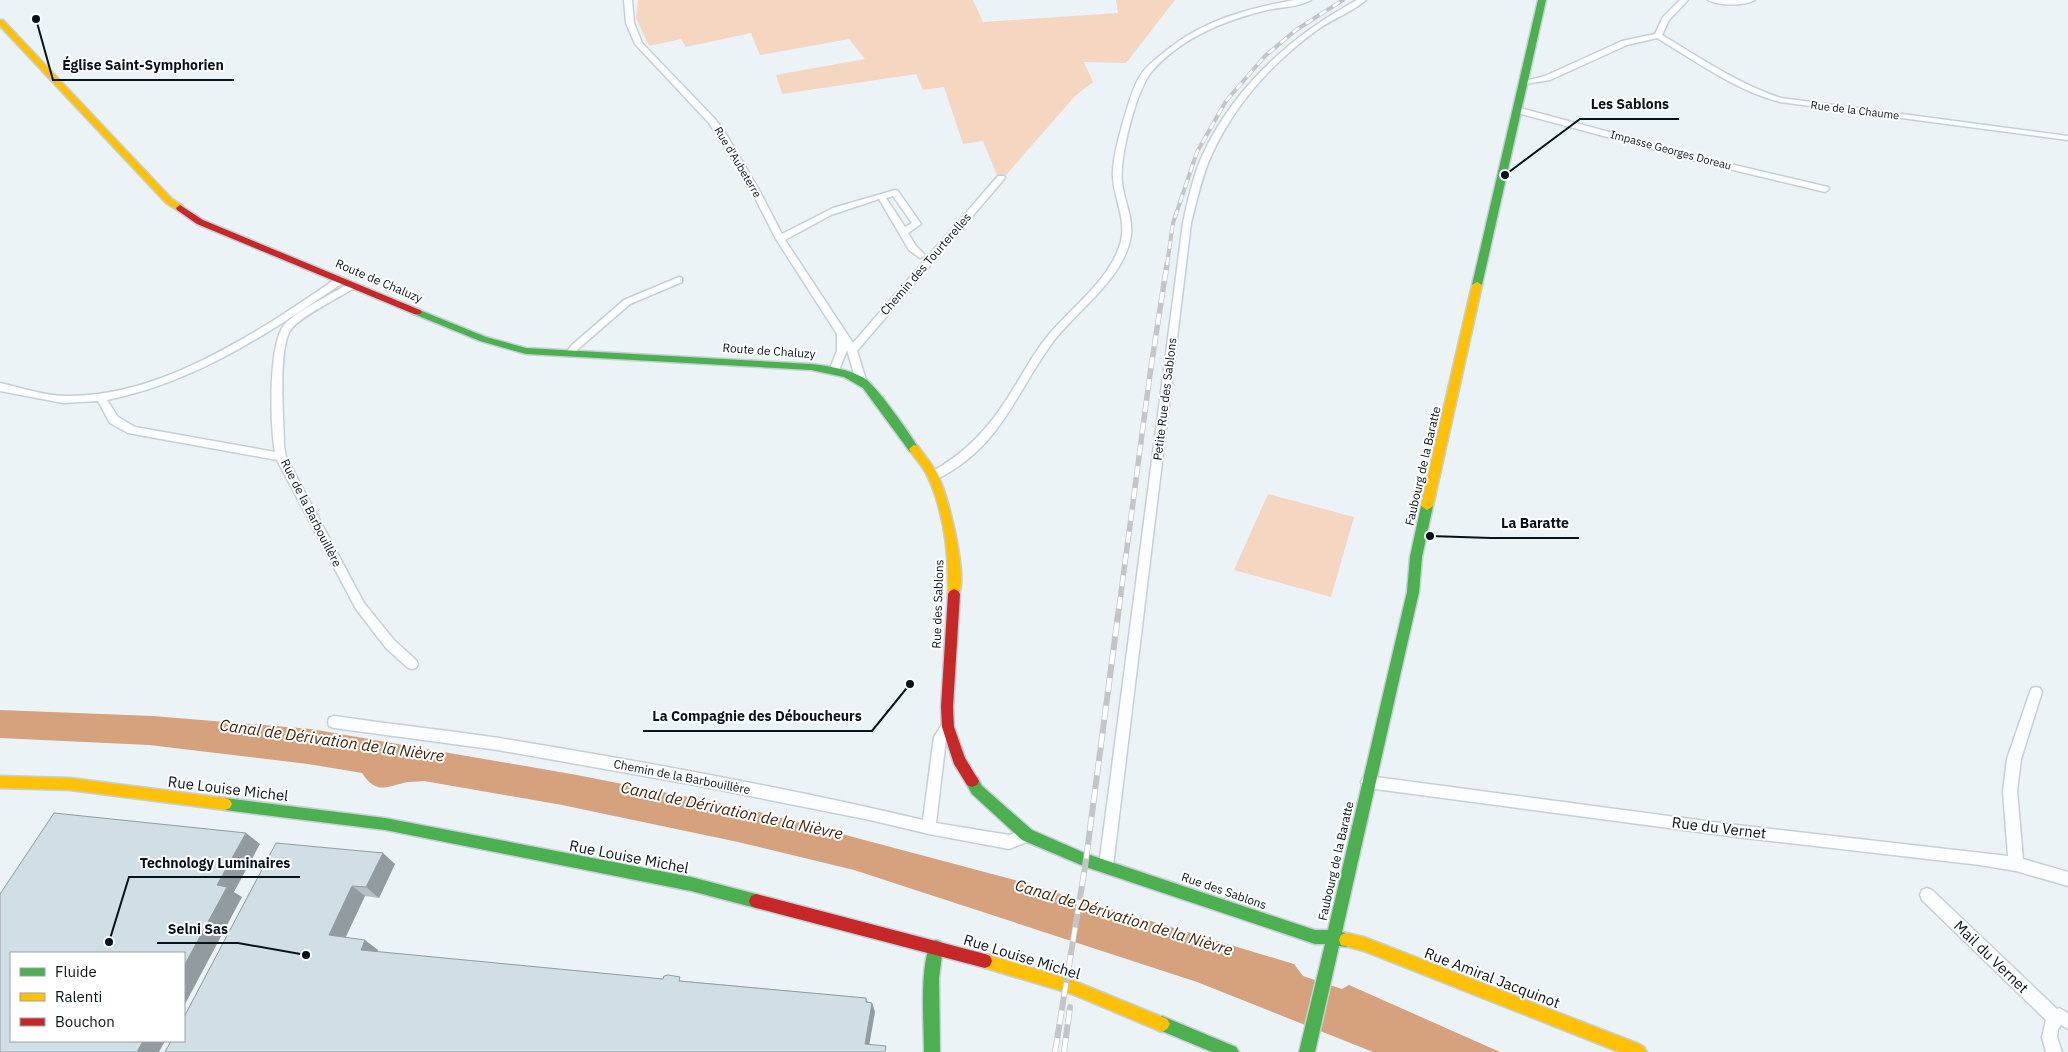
<svg xmlns="http://www.w3.org/2000/svg" width="2068" height="1052" font-family="'IBM Plex Sans',sans-serif">
  <style>
    .green { fill: #f4d6c1 }
    .water { fill: #d5a27d }
    .lines { fill: none; stroke-linecap: round; stroke-linejoin: round }
    .street-casing { stroke: #c5d0d6; stroke-width: 3 }
    .fast-casing { stroke: #c5d0d6; stroke-width: 3 }
    .slow-casing { stroke: #c5d0d6; stroke-width: 3 }
    .jam-casing { stroke: #c5d0d6; stroke-width: 3 }
    .street { fill: #fcfdfe; fill-rule: evenodd }
    .fast { fill: #4caf50; fill-rule: evenodd }
    .slow { fill: #ffc107; fill-rule: evenodd }
    .jam { fill: #c62828; fill-rule: evenodd }
    .rail-far2-casing { stroke: #c3c6c7; stroke-width: 4 }
    .rail-far1-casing { stroke: #c3c6c7; stroke-width: 5.5 }
    .rail-casing { stroke: #c3c6c7; stroke-width: 6 }
    .rail-far2 { stroke: #fff; stroke-width: 2.5; stroke-dasharray: 8; stroke-linecap: butt }
    .rail-far1 { stroke: #fff; stroke-width: 4; stroke-dasharray: 11; stroke-linecap: butt }
    .rail { stroke: #fff; stroke-width: 4.5; stroke-dasharray: 14; stroke-linecap: butt }
    .wall { fill: #b3bfc5 }
    .shaded-wall { fill: #929ba0 }
    .building { fill: #d0dee5; stroke: #929ba0 }
    .labels { text-anchor: middle; stroke-width: 4; stroke-linejoin: round; paint-order: stroke }
    .far-street-label { font-size: 11px; fill: #06131b; stroke: #fff }
    .street-label { font-size: 12px; fill: #06131b; stroke: #fff }
    .near-street-label { font-size: 15px; fill: #06131b; stroke: #fff }
    .near-water-label { font-size: 16px; font-style: italic; fill: #43230b; stroke: #fff }
    .leader { fill: none; stroke: #06131b; stroke-width: 2 }
    .callout-dot { fill: #06131b; stroke: #fff; stroke-width: 2 }
    .callout-label { font-size: 14px; text-anchor: middle; font-weight: bold; fill: #06131b; stroke: #fff; stroke-width: 4; stroke-linejoin: round; paint-order: stroke }
  </style>
  <rect width="100%" height="100%" fill="#ebf3f7"/>
  <!-- green -->
  <g class="green">
    <path d="M638,0H973L983,22L1118,13L1116,0H1175L1126,63L1084,62L1093,82L1075,96L1006,175H997L983,141L963,144L944,87L923,90L916,74L782,94L776,75L865,59L849,39L760,55L751,33L686,47L681,39L649,46L636,18Z"/>
    <path d="M1268,494L1354,517L1331,597L1234,570Z"/>
  </g>
  <!-- water -->
  <path class="water" d="M0,710L153,716L311,729L577,775L744,808L1011,879L1294,964L1303,976L1342,989L1349,985L1500,1052H1373L1197,982L854,870L738,842L562,805L424,781C417,782 410,781 403,783C382,789 375,792 362,773L308,764L149,745L0,738Z"/>
  <g class="lines">
    <!-- street casing -->
    <g class="street-casing">
      <g id="street">
        <path d="M624,0H632L634,23L642,43L715,119L726,134L759,190L782,234L833,208L895,190L898,191L921,224L908,233L916,246L925,255L920,258L909,250L879,199L831,215L785,240L853,343L998,176H1004L1005,178L857,351L866,380L865,382H857L856,380L847,350L838,373H830L829,371L837,351V334L776,239L751,190L709,123L635,44L626,23ZM893,196L912,223L905,227L886,198Z"/>
        <path d="M1295,0H1311C1300,7 1280,7 1267,10C1225,20 1181,38 1152,71C1136,90 1119,158 1122,183C1124,200 1133,217 1131,235C1125,279 1074,312 1050,346C1018,391 1002,439 953,470C946,474 937,481 929,479L928,476L929,473C968,453 993,423 1015,386C1025,370 1034,353 1046,338C1070,308 1111,280 1121,241C1127,217 1111,194 1113,170C1114,155 1118,140 1122,126C1127,109 1131,91 1140,76C1147,65 1157,58 1167,50C1204,20 1249,8 1295,0Z"/>
        <path d="M1357,0H1366C1352,12 1332,19 1317,30C1273,62 1235,104 1212,154C1202,175 1197,200 1191,223L1113,866L1111,871L1106,873L1101,871L1099,866L1183,223C1188,200 1193,176 1203,154C1235,86 1292,35 1357,0Z"/>
        <path d="M1680,0H1688L1669,20L1662,35C1701,58 1738,84 1781,98L2068,136V140L1780,102C1735,90 1697,62 1657,38L1627,45L1550,80L1525,84L1521,82L1545,76L1622,41L1655,34L1663,17Z"/>
        <path d="M1708,0H1755C1744,6 1719,6 1708,0Z"/>
        <path d="M1514,108H1520L1709,159L1828,187L1829,189L1825,192L1704,163L1514,112Z"/>
        <path d="M341,277L346,280L344,282C270,332 197,382 107,400L118,417L135,427L275,452C270,427 268,342 285,324C297,311 333,293 350,283H356V287C340,297 303,315 292,328C277,345 284,422 284,446L286,457L364,603L394,640L416,660L418,664L416,668L412,669L408,668L386,648L356,609L277,460L128,433L110,423L98,401L63,403L0,391V383C23,388 47,397 71,396C144,395 210,359 271,322C287,312 303,301 318,291C326,286 333,279 341,277Z"/>
        <path d="M679,277L682,278V282L630,304L578,349L573,356H567L565,354L572,345L624,300Z"/>
        <path d="M2036,687L2040,688L2042,692L2021,759L2017,791L2023,859L2068,872V886L2016,871L1980,865L1736,837L1368,788L1363,786L1361,782L1363,778L1368,776L1736,825L2008,856L2003,791L2007,759L2030,692L2032,688Z"/>
        <path d="M334,716C389,724 444,730 499,738C641,761 783,787 923,820L934,737L943,723L948,721L953,723L954,727L946,739L936,823L1009,835L1027,829L1032,830L1034,835L1032,840L1009,849L929,834L870,820L695,785L498,750L334,728L329,726L328,722L329,718Z"/>
        <path d="M1927,888L1932,890L2057,1009L2059,1008L2068,1013V1029L2061,1025L2058,1029L2057,1037L2062,1052H2046L2042,1037L2046,1020L1922,900L1920,895L1922,890Z"/>
      </g>
    </g>
    <!-- fast casing -->
    <g class="fast-casing">
      <g id="fast">
        <path d="M1538,0H1546L1482,285L1477,288L1472,285Z"/>
        <path d="M417,309L486,337L526,348L811,364C829,366 848,369 864,378C876,385 911,435 919,449L914,453L910,452L863,388L844,377L811,370L526,354L480,341L414,314V310Z"/>
        <path d="M1427,502L1433,506L1422,557L1419,592L1342,932L1351,935L1353,940L1351,945L1346,947L1339,946L1315,1052H1299L1325,944H1315L1086,867L1022,840L972,794L965,781L967,777L972,775L977,777L982,786L1032,830L1087,854L1315,930H1328L1407,592L1410,557L1421,506Z"/>
        <path d="M225,798L385,818L691,877L756,894L761,896L763,901L761,906L756,908L691,891L385,830L225,810L220,808L218,804L220,800Z"/>
        <path d="M936,940L941,942L943,947L939,978L940,1052H924C924,1022 919,969 931,942Z"/>
        <path d="M1162,1016L1236,1047L1239,1052H1212L1157,1029L1154,1024L1157,1019Z"/>
      </g>
    </g>
    <!-- slow casing -->
    <g class="slow-casing">
      <g id="slow">
        <path d="M0,20H3L172,199L183,206V210H177L166,203L0,26Z"/>
        <path d="M1477,282L1482,285L1433,506L1427,510L1421,506L1472,285Z"/>
        <path d="M914,445L918,446C925,456 933,465 938,475C948,497 969,576 958,597L954,599L950,597L948,594C949,555 944,511 927,475C922,465 914,458 909,449Z"/>
        <path d="M0,776L70,778L225,798L230,800L232,804L230,808L225,810L70,790L0,788Z"/>
        <path d="M1346,933L1364,937L1639,1044L1644,1047L1647,1052H1619L1364,951L1341,945L1339,940L1341,935Z"/>
        <path d="M985,954L1072,980L1167,1019L1170,1024L1167,1029L1162,1032L1072,994L985,968L980,966L978,961L980,956Z"/>
      </g>
    </g>
    <!-- jam casing -->
    <g class="jam-casing">
      <g id="jam">
        <path d="M180,205L203,220L420,310L422,312L420,314H414L197,224L177,210L176,208Z"/>
        <path d="M954,589L958,591L960,594L953,707L954,727L965,758L979,781L977,785L972,787L967,785L954,764L942,727L941,707L948,594L950,591Z"/>
        <path d="M756,894L985,954L990,956L992,961L990,966L985,968L756,908L751,906L749,901L751,896Z"/>
      </g>
    </g>
    <!-- street -->
    <use href="#street" class="street"/>
    <!-- fast -->
    <use href="#fast" class="fast"/>
    <!-- slow -->
    <use href="#slow" class="slow"/>
    <!-- jam -->
    <use href="#jam" class="jam"/>
    <!-- rail-far2 casing -->
    <g class="rail-far2-casing">
      <path id="rail-far2" d="M1167,265L1173,223L1197,152L1226,101L1265,56L1296,30L1343,0"/>
    </g>
    <!-- rail-far1 casing -->
    <g class="rail-far1-casing">
      <path id="rail-far1" d="M1119,608L1150,374L1167,264"/>
    </g>
    <!-- rail casing -->
    <g class="rail-casing">
      <g id="rail">
        <path d="M1055,1052L1085,867L1119,607"/>
        <path d="M1064,1052L1070,1007"/>
      </g>
    </g>
    <!-- rail-far2 -->
    <use href="#rail-far2" class="rail-far2"/>
    <!-- rail-far1 -->
    <use href="#rail-far1" class="rail-far1"/>
    <!-- rail -->
    <use href="#rail" class="rail"/>
  </g>
  <!-- wall -->
  <path class="wall" d="M276,843L395,864L379,898L365,896L345,938L378,950L377,952L866,998L868,1002L872,1003L875,1012L165,1052Z"/>
  <!-- shaded-wall -->
  <g class="shaded-wall">
    <path d="M246,833L260,844L234,892L242,897L184,1006V966L217,885Z"/>
    <path d="M383,853L395,864L379,898L366,887Z"/>
    <path d="M352,886L365,896L342,945L329,935Z"/>
    <path d="M365,940L378,950L374,960L361,950Z"/>
    <path d="M872,1003L875,1012L868,1052L865,1044Z"/>
    <path d="M143,1041H165L159,1052H137Z"/>
  </g>
  <!-- building -->
  <g class="building">
    <path d="M54,813L246,833L217,885L227,887L184,966V953H11V1041H143L137,1052H0V894Z"/>
    <path d="M276,843L383,853L366,887L352,886L329,935L365,940L361,950L663,979L664,976L668,975L680,977L679,981L866,998V1002L872,1003L865,1044L886,1046L885,1052H165L171,1041H184V1017Z"/>
  </g>
  <g class="labels">
    <!-- far-street labels -->
    <g class="far-street-label">
      <text transform="translate(1855 110) rotate(7)" y="4">Rue de la Chaume</text>
      <text transform="translate(1671 150) rotate(15)" y="4">Impasse Georges Doreau</text>
      <text transform="translate(738 162) rotate(59)" y="4">Rue d'Aubeterre</text>
    </g>
    <!-- street labels -->
    <g class="street-label">
      <text transform="translate(926 264) rotate(-49)" y="4">Chemin des Tourterelles</text>
      <text transform="translate(379 281) rotate(23)" y="4">Route de Chaluzy</text>
      <text transform="translate(769 351) rotate(4)" y="4">Route de Chaluzy</text>
      <text transform="translate(1165 399) rotate(-83)" y="4">Petite Rue des Sablons</text>
      <text transform="translate(1423 466) rotate(-77)" y="4">Faubourg de la Baratte</text>
      <text transform="translate(311 513) rotate(63)" y="4">Rue de la Barbouillère</text>
      <text transform="translate(938 604) rotate(-88)" y="4">Rue des Sablons</text>
      <text transform="translate(682 777) rotate(11)" y="4">Chemin de la Barbouillère</text>
      <text transform="translate(1336 861) rotate(-77)" y="4">Faubourg de la Baratte</text>
      <text transform="translate(1224 891) rotate(19)" y="4">Rue des Sablons</text>
    </g>
    <!-- near-street labels -->
    <g class="near-street-label">
      <text transform="translate(228 789) rotate(7)" y="5">Rue Louise Michel</text>
      <text transform="translate(1719 828) rotate(7)" y="5">Rue du Vernet</text>
      <text transform="translate(629 857) rotate(11)" y="5">Rue Louise Michel</text>
      <text transform="translate(1022 957) rotate(17)" y="5">Rue Louise Michel</text>
      <text transform="translate(1991 957) rotate(44)" y="5">Mail du Vernet</text>
      <text transform="translate(1492 978) rotate(21)" y="5">Rue Amiral Jacquinot</text>
    </g>
    <!-- near-water labels -->
    <g class="near-water-label">
      <text transform="translate(332 740) rotate(8)" y="6">Canal de Dérivation de la Nièvre</text>
      <text transform="translate(732 810) rotate(12)" y="6">Canal de Dérivation de la Nièvre</text>
      <text transform="translate(1124 917) rotate(17)" y="6">Canal de Dérivation de la Nièvre</text>
    </g>
  </g>
  <!-- callouts -->
  <path class="leader" d="M36 19L53 80H234M1505 175L1580 119H1679M1430 536L1491 538H1579M910 684L872 731H643M109 942L129 877H300M306 955L238 943H157"/>
  <g class="callout-dot">
    <circle cx="36" cy="19" r="5"/>
    <circle cx="1505" cy="175" r="5"/>
    <circle cx="1430" cy="536" r="5"/>
    <circle cx="910" cy="684" r="5"/>
    <circle cx="109" cy="942" r="5"/>
    <circle cx="306" cy="955" r="5"/>
  </g>
  <g class="callout-label">
    <text x="143" y="70">Église Saint-Symphorien</text>
    <text x="1630" y="109">Les Sablons</text>
    <text x="1535" y="528">La Baratte</text>
    <text x="757" y="721">La Compagnie des Déboucheurs</text>
    <text x="215" y="868">Technology Luminaires</text>
    <text x="198" y="934">Selni Sas</text>
  </g>
  <!-- legend -->
  <rect x="10" y="952" width="175" height="90" fill="#ffffff" stroke="#9ba1a4"/>
  <rect x="20" y="968" width="25" height="8" fill="#4caf50" stroke="#9ba1a4"/>
  <text x="55" y="977" font-size="15" fill="#06131b">Fluide</text>
  <rect x="20" y="993" width="25" height="8" fill="#ffc107" stroke="#9ba1a4"/>
  <text x="55" y="1002" font-size="15" fill="#06131b">Ralenti</text>
  <rect x="20" y="1018" width="25" height="8" fill="#c62828" stroke="#9ba1a4"/>
  <text x="55" y="1027" font-size="15" fill="#06131b">Bouchon</text>
</svg>
